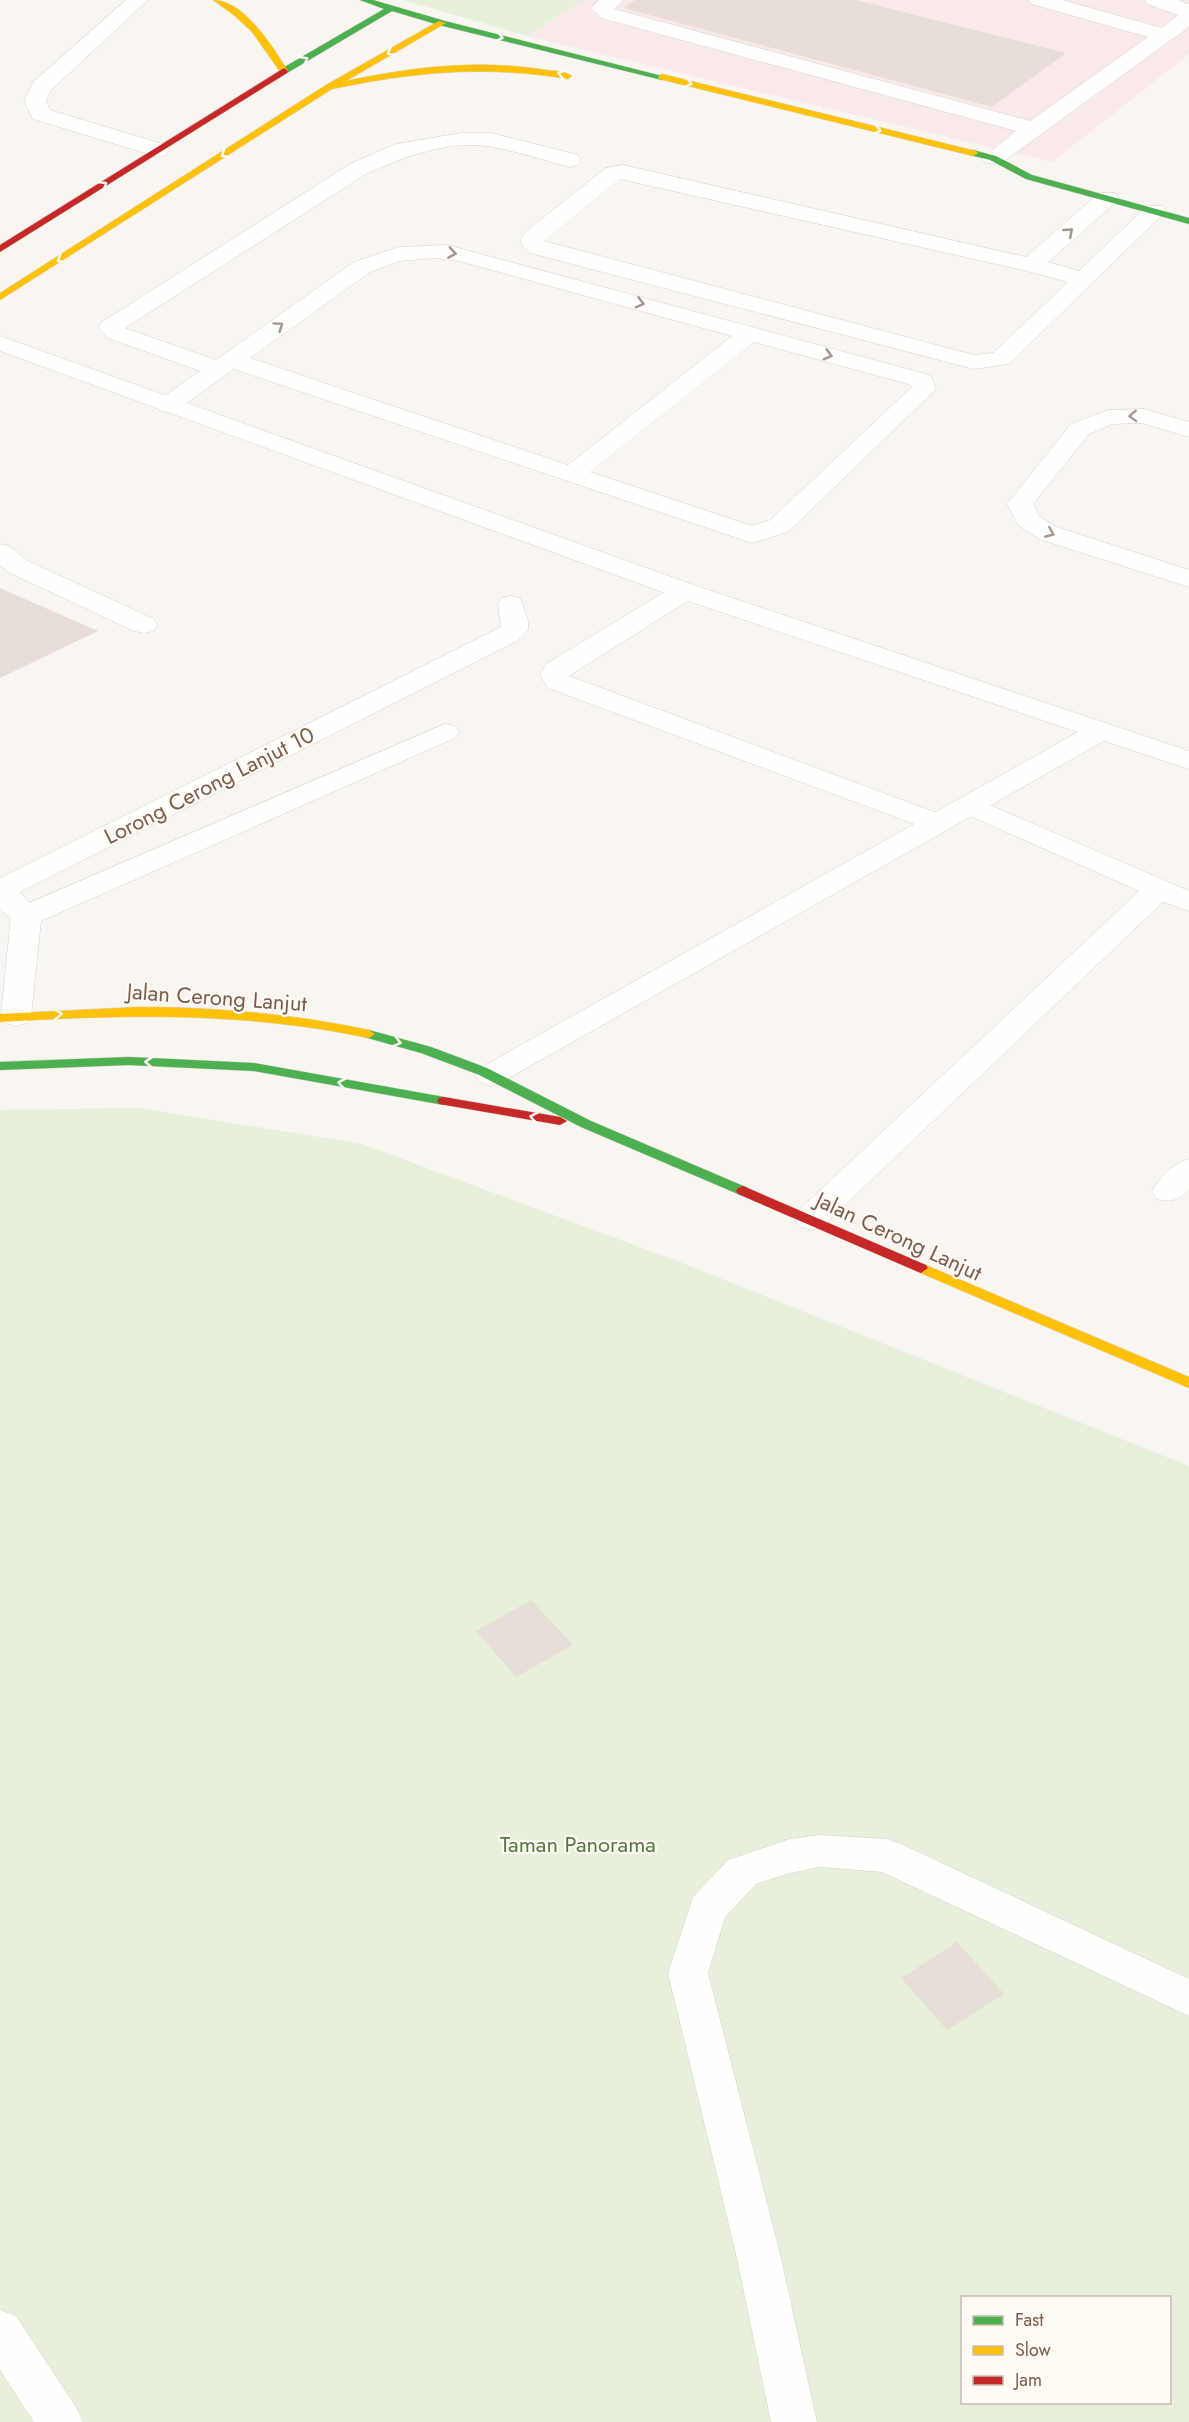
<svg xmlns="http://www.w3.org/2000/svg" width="1189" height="2422" font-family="Jost,sans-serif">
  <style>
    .medical { fill: #fae9e9 }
    .green { fill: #e7f0db; fill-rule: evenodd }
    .building { fill: #e6ded7 }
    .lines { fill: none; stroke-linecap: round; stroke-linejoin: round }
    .lane-casing { stroke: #d7d1cb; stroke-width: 1 }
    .street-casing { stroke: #d7d1cb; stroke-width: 1 }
    .fast-casing { stroke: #d9d2cb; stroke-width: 1 }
    .slow-casing { stroke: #d9d2cb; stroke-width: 1 }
    .jam-casing { stroke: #d9d2cb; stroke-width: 1 }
    .lane { fill: #fefefd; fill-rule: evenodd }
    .street { fill: #fefefd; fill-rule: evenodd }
    .fast { fill: #4caf50; fill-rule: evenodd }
    .slow { fill: #ffc107; fill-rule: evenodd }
    .jam { fill: #c62828; fill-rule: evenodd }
    .oneway { stroke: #fffaf3 }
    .oneway2 { stroke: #a8958b }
    .labels { text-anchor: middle; stroke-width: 4.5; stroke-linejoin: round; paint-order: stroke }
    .street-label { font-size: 22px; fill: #7a5c4d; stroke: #fffaf3 }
    .park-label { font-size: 22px; fill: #537a41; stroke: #fffaf3 }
  </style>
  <rect width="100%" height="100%" fill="#f9f5f0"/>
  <!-- medical -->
  <path class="medical" d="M584,0H1189V54L1052,162L527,36Z"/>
  <!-- green -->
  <g class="green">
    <path d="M403,0H584L527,36Z"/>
    <path d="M139,1108L362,1144L672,1259L1189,1466V2422H0V1110ZM962,2298H1170V2402H962Z"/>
  </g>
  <!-- building -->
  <g class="building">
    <path d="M635,0H856L1066,53L992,107L623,8Z"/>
    <path d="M0,588L98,631L0,678Z"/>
    <path d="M531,1600L573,1645L516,1677L476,1631Z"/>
    <path d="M957,1942L1004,1994L947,2030L901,1978Z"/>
  </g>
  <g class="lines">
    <!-- lane casing -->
    <g class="lane-casing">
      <g id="lane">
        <path d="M126,0H148L51,90L46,101L50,110L166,145L169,150L166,155L158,157L33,119L24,101L33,82Z"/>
        <path d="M599,0H623L614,9L1030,121L1148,37L1032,4L1029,0H1062L1162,28L1178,15L1147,4L1144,0H1178L1189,4V27L1001,163H985L982,158L1016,131L601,18L591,8Z"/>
        <path d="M461,133H491L578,155L581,160L578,165L570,167C544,160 519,152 493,147C450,139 404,157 366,174L125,328L216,360L354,262L399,247L447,245L926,374L932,377L936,389L788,532L752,543L234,369L177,410L168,412L159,410L156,405L159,400L200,371L108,338L98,327L102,322L350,164L396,144ZM434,258L459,261L732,336L568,465L250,358L370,272L400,261ZM754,342L908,384L912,387L770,520L752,526L590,472Z"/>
        <path d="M623,165L1026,257L1099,193H1115L1118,198L1115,203L1048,262L1079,271L1147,206H1163L1166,211L1009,364L974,369L530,253L520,242L525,232L606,168ZM620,179L1027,271L1068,282L993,353L974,355L544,241Z"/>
        <path d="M1144,409L1189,422V437L1142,423L1112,424L1089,434L1033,504L1039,516L1057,527L1189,570V587L1039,539L1019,526L1007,504L1071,424L1108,410Z"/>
        <path d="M0,544L9,546L28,561L154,619L157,625L154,631L144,633L134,631L10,573L0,565Z"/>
        <path d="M685,583L694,585L698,591L694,597L569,676L948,817L953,823L948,829L938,832L928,829L548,688L540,675L546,664L676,585Z"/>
        <path d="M511,596L520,598L528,620V630L517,641L20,892L41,916L37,923C19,927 12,920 0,909V878L497,629L501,627L498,604L502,598Z"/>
        <path d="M969,796L1189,891V911L1163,902L823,1226L811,1230L799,1226L794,1218L799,1210L1139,891L959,811L955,805L959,799Z"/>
        <path d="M820,1835L887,1839L901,1844L1189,1979V2016L882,1872L820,1867L790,1873L756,1884L725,1917L708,1973L780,2254L817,2422H771L736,2254L668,1973L693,1897L728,1860L790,1839Z"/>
        <path d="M0,2310L16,2316L76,2407L83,2422H34L0,2370Z"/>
      </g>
    </g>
    <!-- street casing -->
    <g class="street-casing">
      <g id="street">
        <path d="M0,336L694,585L1189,751V769L1104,741L502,1082L491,1086L480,1082L475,1075L480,1068L1078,732L676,597L0,351Z"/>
        <path d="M445,724L455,726L459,732L455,738L41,921L31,1016L27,1023L16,1026L5,1023L1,1016L11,916L15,909Z"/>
        <path d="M1189,1159V1190C1178,1200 1171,1203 1156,1199L1152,1191C1160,1177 1173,1163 1189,1159Z"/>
      </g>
    </g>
    <!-- fast casing -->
    <g class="fast-casing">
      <g id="fast">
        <path d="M360,0H373L445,21L666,77L662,80L439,25L392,11L287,73H281V69L384,9Z"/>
        <path d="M973,150L996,156L1032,175L1189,218V224L1026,179L990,160L970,155V151Z"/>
        <path d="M369,1030L431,1047L487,1068L591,1121L748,1188L750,1191L743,1196L738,1194L581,1127L477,1074L421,1053L364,1037L363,1034Z"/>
        <path d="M129,1057L254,1063L444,1097L451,1101L444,1105L254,1071L129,1065L0,1070V1062Z"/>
      </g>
    </g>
    <!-- slow casing -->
    <g class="slow-casing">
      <g id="slow">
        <path d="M213,0C244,0 273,47 288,71L287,73H281L252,32L235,16Z"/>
        <path d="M439,21L446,23L346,81C412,67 479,59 546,70C554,71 565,71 572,76L568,79C485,65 413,72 332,89L0,300V293L326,85Z"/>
        <path d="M662,74L976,151L978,153L973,156L659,79L658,77Z"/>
        <path d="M139,1007C217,1007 292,1014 369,1030L375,1034L369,1038C245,1012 126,1014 0,1022V1014Z"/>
        <path d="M921,1263L1189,1377V1388L916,1271L914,1268L916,1265Z"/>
      </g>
    </g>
    <!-- jam casing -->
    <g class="jam-casing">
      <g id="jam">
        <path d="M284,68L288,71L287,73L0,252V245Z"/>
        <path d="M444,1097L560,1117L567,1121L560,1125L439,1104L437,1101L439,1098Z"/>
        <path d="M743,1186L926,1265L928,1268L921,1273L916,1271L738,1194L736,1191L738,1188Z"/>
      </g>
    </g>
    <!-- lane -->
    <use href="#lane" class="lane"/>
    <!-- street -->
    <use href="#street" class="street"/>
    <!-- fast -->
    <use href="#fast" class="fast"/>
    <!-- slow -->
    <use href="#slow" class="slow"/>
    <!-- jam -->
    <use href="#jam" class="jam"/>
  </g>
  <!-- one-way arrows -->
  <defs><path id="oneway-chevron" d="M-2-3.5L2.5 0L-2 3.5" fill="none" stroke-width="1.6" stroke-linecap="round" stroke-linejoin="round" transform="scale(1.5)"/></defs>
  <g class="oneway">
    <use href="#oneway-chevron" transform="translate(499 37) rotate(14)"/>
    <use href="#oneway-chevron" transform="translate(391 52) rotate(150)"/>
    <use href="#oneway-chevron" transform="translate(304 60) rotate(-31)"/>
    <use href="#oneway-chevron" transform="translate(562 74) rotate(-166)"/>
    <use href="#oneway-chevron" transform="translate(688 83) rotate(14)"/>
    <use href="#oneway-chevron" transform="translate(877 130) rotate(14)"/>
    <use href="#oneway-chevron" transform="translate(225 154) rotate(148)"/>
    <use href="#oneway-chevron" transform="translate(103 185) rotate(-32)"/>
    <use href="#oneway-chevron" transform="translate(61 259) rotate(148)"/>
    <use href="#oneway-chevron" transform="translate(58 1014) rotate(-3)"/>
    <use href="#oneway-chevron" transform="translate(397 1042) rotate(14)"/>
    <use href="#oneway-chevron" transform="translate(149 1062) rotate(-177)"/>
    <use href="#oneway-chevron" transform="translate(342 1083) rotate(-170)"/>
    <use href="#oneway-chevron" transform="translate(534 1117) rotate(-170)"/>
  </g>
  <g class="oneway2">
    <use href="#oneway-chevron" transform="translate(1069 232) rotate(-41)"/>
    <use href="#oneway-chevron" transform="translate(452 253) rotate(9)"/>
    <use href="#oneway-chevron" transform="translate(640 303) rotate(15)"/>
    <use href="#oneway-chevron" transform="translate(279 326) rotate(-35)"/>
    <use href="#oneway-chevron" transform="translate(828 355) rotate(15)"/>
    <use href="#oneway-chevron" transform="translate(1133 416) rotate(178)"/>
    <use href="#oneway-chevron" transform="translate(1050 533) rotate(23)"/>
  </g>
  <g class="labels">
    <!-- street labels -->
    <g class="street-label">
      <text transform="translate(209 785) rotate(-27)" y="8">Lorong Cerong Lanjut 10</text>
      <text transform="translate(217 997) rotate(4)" y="8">Jalan Cerong Lanjut</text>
      <text transform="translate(899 1236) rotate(25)" y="8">Jalan Cerong Lanjut</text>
    </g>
    <!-- park labels -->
    <g class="park-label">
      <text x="578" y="1852">Taman Panorama</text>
    </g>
  </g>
  <!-- legend -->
  <rect x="961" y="2296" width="210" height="108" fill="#fffaf3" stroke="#cabbb1" stroke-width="1.5"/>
  <rect x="973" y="2316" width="30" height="9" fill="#4caf50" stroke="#cabbb1" stroke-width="1.5"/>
  <text x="1015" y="2326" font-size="18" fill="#7a5c4d">Fast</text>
  <rect x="973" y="2346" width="30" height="9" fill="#ffc107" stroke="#cabbb1" stroke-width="1.5"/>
  <text x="1015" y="2356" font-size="18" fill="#7a5c4d">Slow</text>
  <rect x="973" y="2376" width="30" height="9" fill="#c62828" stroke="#cabbb1" stroke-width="1.5"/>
  <text x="1015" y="2386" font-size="18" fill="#7a5c4d">Jam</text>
</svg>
